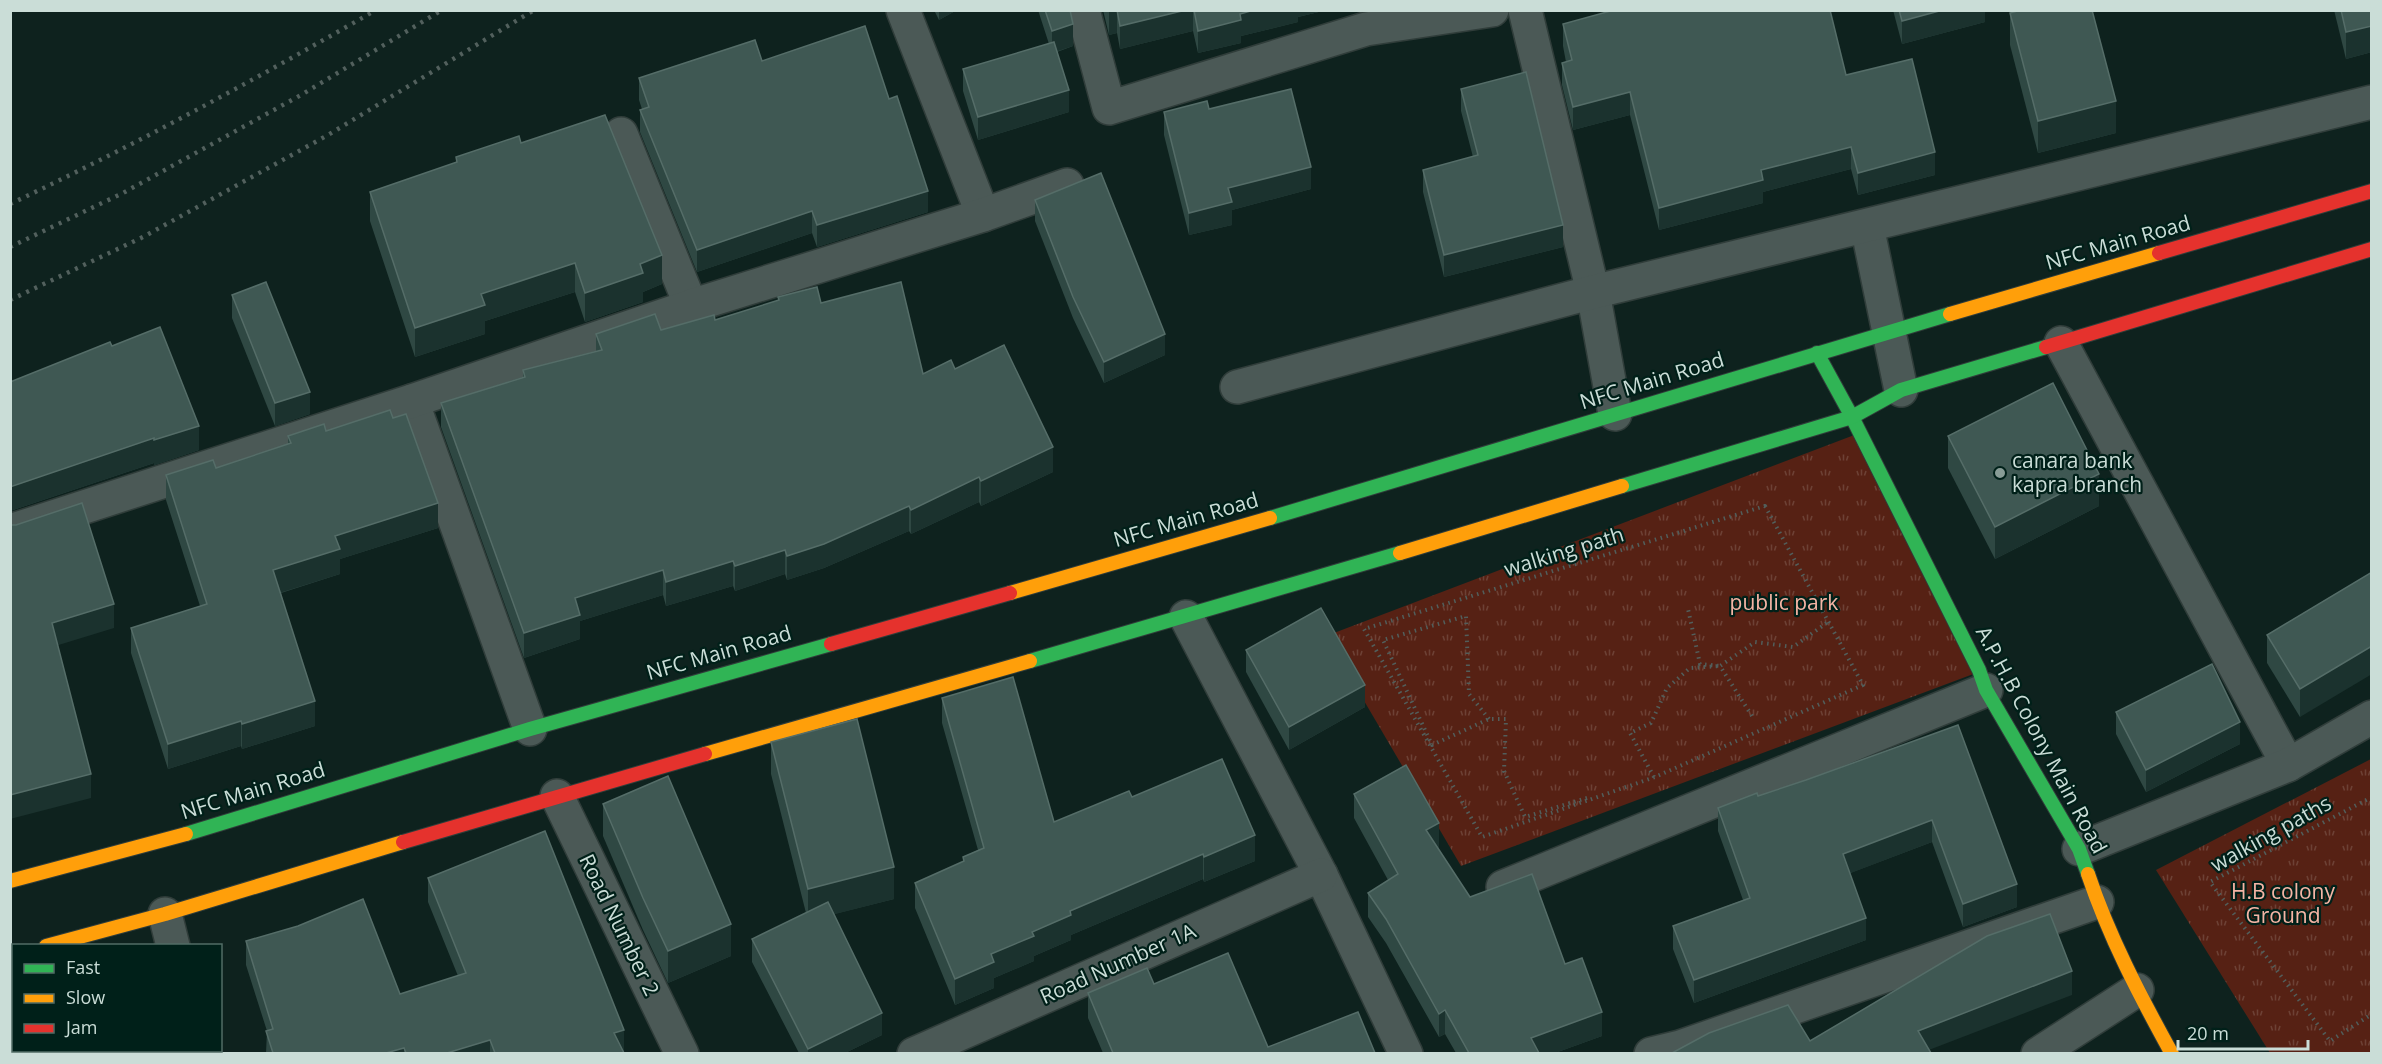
<svg xmlns="http://www.w3.org/2000/svg" width="2382" height="1064" font-family="'Open Sans',sans-serif">
  <style>
    .park { fill: url(#park-tufts) }
    .lines { fill: none; stroke-linecap: round; stroke-linejoin: round }
    .street-casing { stroke: #303d3a; stroke-width: 36 }
    .fast-casing { stroke: #303d3a; stroke-width: 16 }
    .slow-casing { stroke: #303d3a; stroke-width: 16 }
    .jam-casing { stroke: #303d3a; stroke-width: 16 }
    .path { stroke: #525e5b; stroke-width: 4; stroke-dasharray: 1.5 4.5; stroke-linecap: butt }
    .street { stroke: #4b5956; stroke-width: 33 }
    .fast { stroke: #30b455; stroke-width: 14 }
    .slow { stroke: #ff9f0a; stroke-width: 14 }
    .jam { stroke: #e5322d; stroke-width: 14 }
    .rail { stroke: #52605d; stroke-width: 4.5; stroke-dasharray: 3 6; stroke-linecap: butt }
    .wall { fill: #2f4843 }
    .shaded-wall { fill: #1b322e }
    .building { fill: #3f5853; stroke: #556d68; stroke-width: 1.5 }
    .poi-dot { fill: #889c96; stroke: #002019; stroke-width: 2 }
    .labels { text-anchor: middle; stroke-width: 4.5; stroke-linejoin: round; paint-order: stroke }
    .street-label { font-size: 21px; fill: #caddd7; stroke: #002019 }
    .poi-label { font-size: 21px; fill: #caddd7; stroke: #002019; text-anchor: start }
    .park-label { font-size: 21px; fill: #f5b5a5; stroke: #002019 }
  </style>
  <defs>
    <pattern id="park-tufts" width="24" height="20" patternUnits="userSpaceOnUse" patternTransform="scale(1.5)"><rect width="24" height="20" fill="#562114"/><path d="M3 7l-1-3M5 7V3M7 7l1-3M15 17l-1-3M17 17v-4M19 17l1-3" fill="none" stroke="#6d4135"/></pattern>
  </defs>
  <rect width="100%" height="100%" fill="#0e221e"/>
  <!-- park -->
  <g class="park">
    <path d="M1857,434L1976,673L1461,866L1326,636Z"/>
    <path d="M2371,759V1053H2270L2156,870Z"/>
  </g>
  <g class="lines">
    <!-- street casing -->
    <g class="street-casing">
      <g id="street">
        <path d="M903,10L983,215"/>
        <path d="M1083,10L1109,108L1366,29L1492,10"/>
        <path d="M1525,10L1593,292L1615,414"/>
        <path d="M621,134L691,306"/>
        <path d="M1867,226L1901,390"/>
        <path d="M2061,343L2288,765"/>
        <path d="M1237,387L1593,292L2372,102"/>
        <path d="M412,401L530,729"/>
        <path d="M10,531L412,401L691,306L983,215L1067,185"/>
        <path d="M1186,617L1321,875L1406,1054"/>
        <path d="M557,796L682,1054"/>
        <path d="M2079,849L2288,765L2372,717"/>
        <path d="M1503,887L1986,690"/>
        <path d="M165,914L173,946"/>
        <path d="M201,1050L202,1054"/>
        <path d="M914,1054L1321,875"/>
        <path d="M1651,1054L1680,1047L2097,902"/>
        <path d="M2038,1054L2137,990"/>
      </g>
    </g>
    <!-- fast casing -->
    <g class="fast-casing">
      <g id="fast">
        <path d="M1817,353L1852,417L1979,670L1986,690L2079,849L2088,874"/>
        <path d="M1622,486L1852,417L1901,390L2046,347"/>
        <path d="M1270,518L1950,314"/>
        <path d="M1030,661L1400,553"/>
        <path d="M186,834L530,729L831,644"/>
        <path d="M10,955L14,954"/>
      </g>
    </g>
    <!-- slow casing -->
    <g class="slow-casing">
      <g id="slow">
        <path d="M1950,314L2159,253"/>
        <path d="M1400,553L1622,486"/>
        <path d="M1010,593L1270,518"/>
        <path d="M705,754L1030,661"/>
        <path d="M2088,874C2109,937 2140,996 2172,1054"/>
        <path d="M10,881L186,834"/>
        <path d="M46,946L165,914L403,842"/>
      </g>
    </g>
    <!-- jam casing -->
    <g class="jam-casing">
      <g id="jam">
        <path d="M2159,253L2372,191"/>
        <path d="M2046,347L2372,249"/>
        <path d="M831,644L1010,593"/>
        <path d="M403,842L705,754"/>
      </g>
    </g>
    <!-- path -->
    <g class="path">
      <path d="M1765,506L1863,685L1655,777L1482,837L1364,629Z"/>
      <path d="M1752,716L1720,666L1755,642L1793,647L1828,622"/>
      <path d="M1489,719L1469,694L1466,616L1383,640L1432,745L1489,719H1506L1504,771L1525,817L1590,797"/>
      <path d="M1654,777L1630,733L1651,723L1667,688L1690,668L1720,666L1700,664L1688,609"/>
      <path d="M2372,797L2210,882L2330,1041L2372,1014"/>
    </g>
    <!-- street -->
    <use href="#street" class="street"/>
    <!-- fast -->
    <use href="#fast" class="fast"/>
    <!-- slow -->
    <use href="#slow" class="slow"/>
    <!-- jam -->
    <use href="#jam" class="jam"/>
    <!-- rail -->
    <g class="rail">
      <path d="M10,204C135,145 256,79 376,10"/>
      <path d="M10,247L123,193L301,95L442,10"/>
      <path d="M10,300L143,237L328,135L534,10"/>
    </g>
  </g>
  <!-- wall -->
  <g class="wall">
    <path d="M934,10H957L939,20Z"/>
    <path d="M1038,10H1070L1073,46L1057,52L1069,112L978,140L963,91V69L1049,44Z"/>
    <path d="M1103,10H1327L1298,17V22L1241,36V43L1198,53L1193,31L1120,49L1117,33L1109,35Z"/>
    <path d="M1893,10H1985V22L1902,44Z"/>
    <path d="M2334,10H2372V52L2346,59Z"/>
    <path d="M2010,13L2116,133L2038,153L2010,45Z"/>
    <path d="M1563,24L1846,75L1935,175L1858,195L1851,169L1763,192V203L1659,230L1630,115L1573,130L1562,85V63L1566,62L1563,46Z"/>
    <path d="M762,61L928,212L817,247L812,233L697,272L640,132V110L642,109L639,100V78Z"/>
    <path d="M1461,89L1563,247L1444,277L1423,192V170L1473,157L1461,111Z"/>
    <path d="M1209,109L1311,189L1232,210V225L1189,235L1164,135V112Z"/>
    <path d="M521,143L662,284L643,292V302L585,322L575,292L485,321V334L415,357L370,221V192L456,163V157Z"/>
    <path d="M1035,200L1165,355L1104,383L1073,318L1035,221Z"/>
    <path d="M232,295L310,414L275,426L232,318Z"/>
    <path d="M778,297L821,303L923,374L955,369L1053,472L981,506L979,502L911,534L909,531L824,568L787,580L785,574L735,591L733,586L666,606L663,595L580,621V639L524,658L441,427V403L523,377V370L596,351V334L661,330L715,320L778,301Z"/>
    <path d="M112,346L199,450L154,465V463L10,511V382Z"/>
    <path d="M393,418L438,528L340,559V574L281,593L315,726L242,749L241,746L168,769L131,653V628L200,606L166,500V475L216,468L288,444V436L326,431Z"/>
    <path d="M1948,436L2099,506L1995,559L1948,468Z"/>
    <path d="M2372,572L2300,717L2267,663V635Z"/>
    <path d="M1246,650L1365,707L1289,750L1246,672Z"/>
    <path d="M942,698L1054,822L1132,797L1255,861L1204,882L1203,879L1071,935V940L1034,956V961L994,978V988L955,1005L915,908V883L963,862V857L978,850L942,723Z"/>
    <path d="M2116,712L2240,744L2146,792L2116,734Z"/>
    <path d="M1958,725L2017,907L1963,927L1932,842L1850,873L1866,940L1694,1003L1673,949V926L1743,900L1718,831V808L1758,796L1806,780Z"/>
    <path d="M771,742L894,899L834,914L882,1035L845,1053H799L752,962V939L806,913L771,774Z"/>
    <path d="M1354,794L1439,847L1437,848L1470,897L1565,964L1602,1036L1555,1053H1456L1445,1034L1439,1037L1386,943L1368,917V893L1388,880L1354,818Z"/>
    <path d="M603,804L731,956L668,983L643,930L603,836Z"/>
    <path d="M428,878L624,1052V1053H266L267,1031L246,965V941L400,994L458,976L428,902Z"/>
    <path d="M1154,984L1268,1047L1375,1053H1103L1088,1018V993Z"/>
  </g>
  <!-- shaded-wall -->
  <g class="shaded-wall">
    <path d="M939,10H957L939,20Z"/>
    <path d="M1117,10V33L1109,35V12Z"/>
    <path d="M1186,10H1193V31L1120,49V26Z"/>
    <path d="M1254,10H1327L1298,17V22L1241,36V43L1198,53V31L1240,14Z"/>
    <path d="M1943,10H1985V22L1902,44V21Z"/>
    <path d="M1073,24V46L1052,53V31Z"/>
    <path d="M2372,26V52L2346,59V32Z"/>
    <path d="M1069,90V112L978,140V117Z"/>
    <path d="M1630,92V115L1573,130V107Z"/>
    <path d="M2116,101V133L2038,153V121Z"/>
    <path d="M1851,147V169L1763,192V203L1659,230V208L1761,170Z"/>
    <path d="M1935,152V175L1858,195V173Z"/>
    <path d="M1311,167V189L1232,210V225L1189,235V213L1228,188Z"/>
    <path d="M928,191V212L817,247V225Z"/>
    <path d="M812,211V233L697,272V250Z"/>
    <path d="M1563,225V247L1444,277V255Z"/>
    <path d="M662,255V284L643,292V302L585,322V293L640,264Z"/>
    <path d="M575,263V292L485,321V334L415,357V328L481,294Z"/>
    <path d="M1165,334V355L1104,383V362Z"/>
    <path d="M310,392V414L275,426V403Z"/>
    <path d="M199,426V450L154,465V440Z"/>
    <path d="M154,438V463L10,511V487Z"/>
    <path d="M1053,447V472L981,506V481Z"/>
    <path d="M2099,474V506L1995,559V527Z"/>
    <path d="M979,477V502L911,534V510Z"/>
    <path d="M438,503V528L340,559V574L273,595V570L335,536Z"/>
    <path d="M909,506V531L824,568L787,580V556Z"/>
    <path d="M785,550V574L735,591V566Z"/>
    <path d="M733,561V586L666,606V582Z"/>
    <path d="M663,570V595L580,621V639L524,658V633L575,598Z"/>
    <path d="M114,604V628L52,647V623Z"/>
    <path d="M2372,646V674L2300,717V689Z"/>
    <path d="M1365,685V707L1289,750V727Z"/>
    <path d="M315,701V726L242,749V724Z"/>
    <path d="M241,721V746L168,769V744Z"/>
    <path d="M2240,722V744L2146,792V770Z"/>
    <path d="M91,774V798L10,819V795Z"/>
    <path d="M1932,820V842L1843,876V854Z"/>
    <path d="M1439,823V847L1426,854V830Z"/>
    <path d="M1255,835V861L1204,882V857Z"/>
    <path d="M1203,854V879L1071,935V940L1034,956V961L994,978V988L955,1005V979L991,954L1070,911Z"/>
    <path d="M894,867V899L808,921V889Z"/>
    <path d="M2017,884V907L1963,927V904Z"/>
    <path d="M1866,918V940L1694,1003V980Z"/>
    <path d="M731,924V956L668,983V951Z"/>
    <path d="M2072,971V995L1921,1053L1918,1031Z"/>
    <path d="M1445,1010V1034L1439,1037V1014Z"/>
    <path d="M1602,1012V1036L1555,1053H1531V1038Z"/>
    <path d="M882,1013V1035L845,1053H808V1049Z"/>
    <path d="M624,1030V1053L614,1033Z"/>
    <path d="M490,1040V1053H447Z"/>
    <path d="M404,1048V1053H386Z"/>
    <rect x="170" y="1050" width="6" height="3"/>
  </g>
  <!-- building -->
  <g class="building">
    <path d="M1045,10H1070L1073,24L1052,31Z"/>
    <path d="M1117,10H1186L1120,26Z"/>
    <path d="M1194,10H1254L1240,14L1241,20L1198,31Z"/>
    <path d="M1614,10H1830L1846,75L1912,59L1935,152L1858,173L1851,147L1761,170L1763,180L1659,208L1630,92L1573,107L1562,63L1572,60L1563,24Z"/>
    <path d="M1899,10H1943L1902,21Z"/>
    <path d="M2021,10H2092L2116,101L2038,121L2010,13Z"/>
    <path d="M2341,10H2372V26L2346,32Z"/>
    <path d="M865,26L889,99L897,96L928,191L817,225L812,211L697,250L640,110L649,107L639,78L755,40L762,61Z"/>
    <path d="M1054,42L1069,90L978,117L963,69Z"/>
    <path d="M1526,72L1563,225L1444,255L1423,170L1478,155L1461,89Z"/>
    <path d="M1291,89L1311,167L1228,188L1232,202L1189,213L1164,112L1207,101L1209,109Z"/>
    <path d="M605,115L662,255L640,264L643,273L585,293L575,263L481,294L485,305L415,328L370,192L457,162L456,157L519,136L521,143Z"/>
    <path d="M1101,173L1165,334L1104,362L1073,297L1035,200Z"/>
    <path d="M266,282L310,392L275,403L232,295Z"/>
    <path d="M901,282L923,374L951,360L955,369L1004,345L1053,447L981,481L979,477L911,510L909,506L824,544L787,556L785,550L735,566L733,561L666,582L663,570L575,598L580,615L524,633L441,403L525,377L523,370L602,350L596,334L655,314L661,330L714,315L715,320L779,300L778,297L817,287L821,303Z"/>
    <path d="M160,327L199,426L154,440V438L10,487V382L110,342L112,346Z"/>
    <path d="M2053,383L2099,474L1995,527L1948,436Z"/>
    <path d="M390,410L393,418L406,414L438,503L335,536L340,549L273,570L315,701L242,724L241,721L168,744L131,628L207,604L166,475L213,460L216,468L291,443L288,436L324,424L326,431Z"/>
    <path d="M82,503L114,604L52,623L91,774L10,795V525H16Z"/>
    <path d="M2372,572V646L2300,689L2267,635Z"/>
    <path d="M1321,608L1365,685L1289,727L1246,650Z"/>
    <path d="M2212,664L2240,722L2146,770L2116,712Z"/>
    <path d="M1013,677L1054,822L1129,791L1132,797L1222,759L1255,835L1204,857L1203,854L1070,911L1071,915L1032,932L1034,936L991,954L994,962L955,979L915,883L964,861L963,857L984,848L942,698Z"/>
    <path d="M857,719L894,867L808,889L771,742Z"/>
    <path d="M1958,725L2017,884L1963,904L1932,820L1843,854L1866,918L1694,980L1673,926L1750,898L1718,808L1757,793L1758,796L1806,780Z"/>
    <path d="M1406,765L1439,823L1426,830L1470,897L1532,874L1565,964L1582,958L1602,1012L1531,1038L1539,1053H1469L1445,1010L1439,1014L1386,919L1368,893L1398,874L1354,794Z"/>
    <path d="M668,776L731,924L668,951L643,898L603,804Z"/>
    <path d="M545,831L624,1030L614,1033L624,1053H495L490,1040L447,1053H406L404,1048L386,1053H273L266,1031L273,1029L246,941L298,926L363,899L400,994L466,973L428,878Z"/>
    <path d="M828,902L882,1013L808,1049L752,939Z"/>
    <path d="M2050,914L2072,971L1918,1031L1931,1053H1672L1709,1033L1788,1005L1810,1041L1987,936Z"/>
    <path d="M1228,953L1268,1047L1358,1012L1375,1053H1113L1088,993L1147,968L1154,984Z"/>
    <path d="M10,986H14V1050H170L171,1053H10Z"/>
  </g>
  <!-- markers -->
  <circle class="poi-dot" cx="2000" cy="473" r="6"/>
  <g class="labels">
    <!-- street labels -->
    <g class="street-label">
      <text transform="translate(2118 243) rotate(-16)" y="7">NFC Main Road</text>
      <text transform="translate(1652 381) rotate(-17)" y="7">NFC Main Road</text>
      <text transform="translate(1186 520) rotate(-16)" y="7">NFC Main Road</text>
      <text transform="translate(1564 552) rotate(-17)" y="7">walking path</text>
      <text transform="translate(719 653) rotate(-16)" y="7">NFC Main Road</text>
      <text transform="translate(2041 740) rotate(62)" y="7">A.P.H.B Colony Main Road</text>
      <text transform="translate(253 791) rotate(-17)" y="7">NFC Main Road</text>
      <text transform="translate(2271 834) rotate(-29)" y="7">walking paths</text>
      <text transform="translate(619 925) rotate(64)" y="7">Road Number 2</text>
      <text transform="translate(1118 964) rotate(-24)" y="7">Road Number 1A</text>
    </g>
    <!-- poi labels -->
    <g class="poi-label">
      <text x="2012" y="468">canara bank<tspan x="2012" dy="24">kapra branch</tspan></text>
    </g>
    <!-- park labels -->
    <g class="park-label">
      <text x="1784" y="610">public park</text>
      <text x="2283" y="899">H.B colony<tspan x="2283" dy="24">Ground</tspan></text>
    </g>
  </g>
  <!-- border -->
  <rect width="2382" height="1064" fill="none" stroke="#caddd7" stroke-width="24"/>
  <!-- legend -->
  <rect x="12" y="944" width="210" height="108" fill="#002019" stroke="#516c65" stroke-width="1.5"/>
  <rect x="24" y="964" width="30" height="9" fill="#30b455" stroke="#516c65" stroke-width="1.5"/>
  <text x="66" y="974" font-size="18" fill="#caddd7">Fast</text>
  <rect x="24" y="994" width="30" height="9" fill="#ff9f0a" stroke="#516c65" stroke-width="1.5"/>
  <text x="66" y="1004" font-size="18" fill="#caddd7">Slow</text>
  <rect x="24" y="1024" width="30" height="9" fill="#e5322d" stroke="#516c65" stroke-width="1.5"/>
  <text x="66" y="1034" font-size="18" fill="#caddd7">Jam</text>
  <!-- scale -->
  <path d="M2178 1040v9h130v-9" fill="none" stroke="#caddd7" stroke-width="3"/>
  <text x="2187" y="1040" font-size="18" fill="#caddd7" stroke="#002019" stroke-width="4.5" paint-order="stroke">20 m</text>
</svg>
